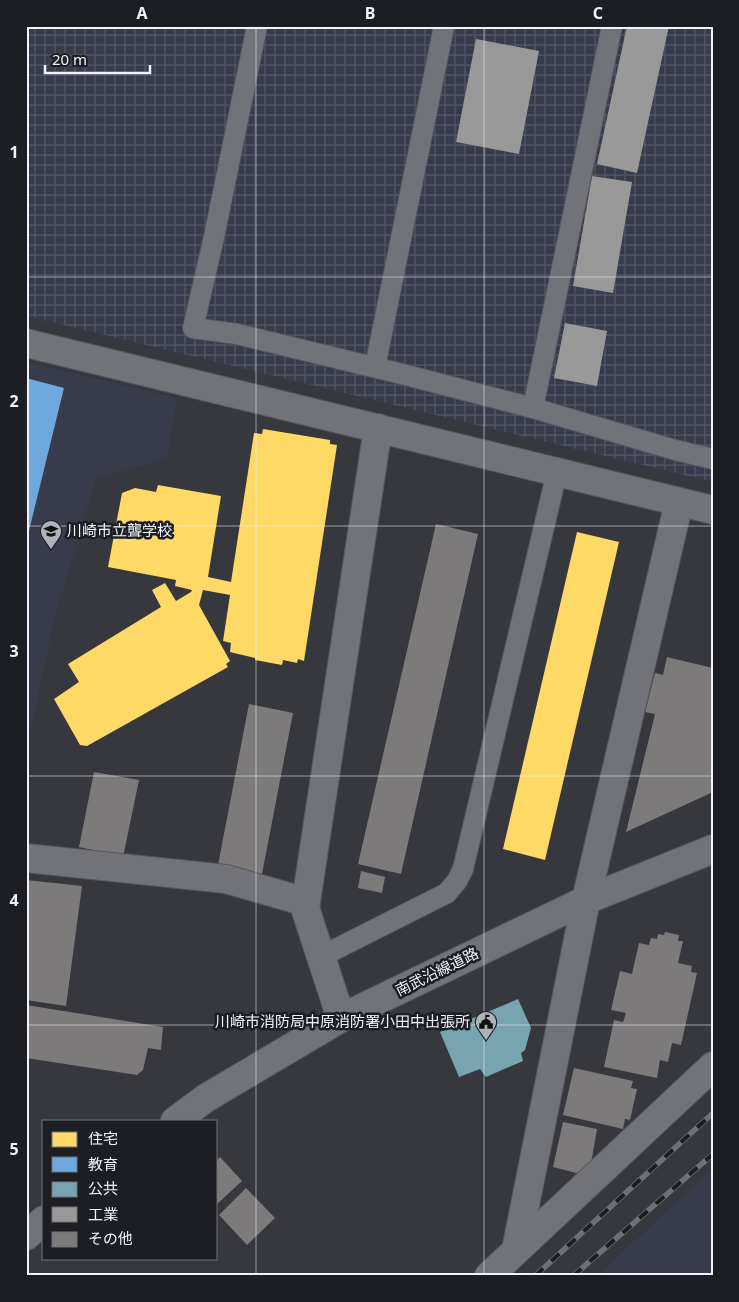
<svg xmlns="http://www.w3.org/2000/svg" width="739" height="1302" font-family="'Noto Sans','Noto Sans JP',sans-serif">
  <style>
    .built { fill: #373b4b }
    .industrial { fill: url(#industrial-grid) }
    .homes { fill: #ffd966 }
    .schools { fill: #6fa8dc }
    .public { fill: #76a5af }
    .industry { fill: #999 }
    .building { fill: #7c7a7b }
    .lines { fill: none; stroke-linecap: round; stroke-linejoin: round }
    .service-casing { stroke: #55575d; stroke-width: 22 }
    .minor-casing { stroke: #55575d; stroke-width: 30 }
    .tertiary-casing { stroke: #55575d; stroke-width: 30 }
    .service { stroke: #727378; stroke-width: 20 }
    .minor { stroke: #727378; stroke-width: 28 }
    .tertiary { stroke: #727378; stroke-width: 28 }
    .rail-casing { stroke: #6f7075; stroke-width: 5.5 }
    .rail { stroke: #1c1e23; stroke-width: 4; stroke-dasharray: 11; stroke-linecap: butt }
    .grid { fill: none; stroke: #f1f3fb; stroke-width: 1; stroke-opacity: 0.55 }
    .labels { text-anchor: middle; stroke-width: 5; stroke-linejoin: round; paint-order: stroke }
    .poi-label { font-size: 15px; fill: #f1f3fb; stroke: #1c1e23; text-anchor: start }
    .street-label { font-size: 15px; fill: #f1f3fb; stroke: #1c1e23 }
    .neatline { fill: none; stroke: #f1f3fb; stroke-width: 2 }
    .grid-label { font-size: 16px; text-anchor: middle; font-weight: bold; fill: #f1f3fb }
  </style>
  <defs>
    <pattern id="industrial-grid" width="8" height="8" patternUnits="userSpaceOnUse" patternTransform="scale(1.25)"><rect width="8" height="8" fill="#373b4b"/><path d="M0 4h8M4 0v8" fill="none" stroke="#545866"/></pattern>
  </defs>
  <rect width="100%" height="100%" fill="#36383e"/>
  <!-- built -->
  <g class="built">
    <path d="M26,362L177,398L167,458L96,479L54,620L26,756Z"/>
    <path d="M713,1168V1276H597Z"/>
  </g>
  <!-- industrial -->
  <path class="industrial" d="M26,26H713V482L26,316Z"/>
  <!-- homes -->
  <g class="homes">
    <path d="M263,429L330,440V444L337,445L304,661L298,659L297,663L283,660L282,665L255,660V658L230,652L231,643L223,641L230,595L203,590L199,605L230,661L226,664L228,667L87,746L80,745L54,699L79,682L68,664L161,607L152,590L165,583L176,601L191,592L192,590L175,586L176,580L108,567L122,493L135,488L156,492L158,485L221,496L208,577L231,582L254,433L262,434Z"/>
    <path d="M577,532L619,542L545,860L503,849Z"/>
  </g>
  <!-- schools -->
  <path class="schools" d="M26,378L64,388L27,539H26Z"/>
  <!-- public -->
  <path class="public" d="M518,999L531,1028L525,1050L521,1053L523,1061L486,1077L480,1069L459,1077L440,1032Z"/>
  <!-- industry -->
  <g class="industry">
    <path d="M627,26H669L637,173L597,164Z"/>
    <path d="M476,39L539,51L519,154L456,142Z"/>
    <path d="M592,176L632,182L613,293L573,286Z"/>
    <path d="M565,323L607,331L597,386L554,378Z"/>
  </g>
  <!-- building -->
  <g class="building">
    <path d="M436,524L478,534L401,874L358,864Z"/>
    <path d="M667,657L713,668V792L626,832L655,714L645,712L655,673L663,675Z"/>
    <path d="M249,704L293,713L262,874L218,865Z"/>
    <path d="M94,772L139,780L123,857L79,847Z"/>
    <path d="M361,871L385,877L382,893L358,888Z"/>
    <path d="M26,880L82,886L66,1006L26,1000Z"/>
    <path d="M665,932L679,935L678,941H683L678,963L692,966L691,972L697,973L681,1045L672,1043L668,1062L660,1060L657,1078L604,1067L614,1020L623,1022L626,1013L611,1010L620,971L632,974L639,943L649,945L651,938L657,939L658,934L664,935Z"/>
    <path d="M26,1005L163,1027L161,1050L148,1048L143,1070L137,1075L26,1058Z"/>
    <path d="M574,1068L633,1081L631,1088L637,1089L630,1120L625,1119L623,1129L563,1115Z"/>
    <path d="M563,1122L597,1129L591,1164L580,1174L553,1167Z"/>
    <path d="M220,1157L242,1181L216,1205V1161Z"/>
    <path d="M246,1188L275,1218L247,1245L219,1215Z"/>
  </g>
  <g class="lines">
    <!-- service casing -->
    <g class="service-casing">
      <g id="service">
        <path d="M257,26L214,237L193,328L237,334L406,375L533,408L675,450L713,459"/>
        <path d="M375,367L444,26"/>
        <path d="M533,408L612,26"/>
        <path d="M322,956L447,893L457,881L463,869L557,472"/>
      </g>
    </g>
    <!-- minor casing -->
    <g class="minor-casing">
      <g id="minor">
        <path d="M26,858L226,879L306,902"/>
        <path d="M341,1018L305,908L378,428"/>
        <path d="M516,1250L586,900L679,502"/>
        <path d="M489,1276L713,1066"/>
      </g>
    </g>
    <!-- tertiary casing -->
    <g class="tertiary-casing">
      <g id="tertiary">
        <path d="M26,343L713,510"/>
        <path d="M175,1121L206,1098L341,1018L586,900L713,849"/>
        <path d="M26,1236L44,1220"/>
      </g>
    </g>
    <!-- service -->
    <use href="#service" class="service"/>
    <!-- minor -->
    <use href="#minor" class="minor"/>
    <!-- tertiary -->
    <use href="#tertiary" class="tertiary"/>
    <!-- rail casing -->
    <g class="rail-casing">
      <g id="rail">
        <path d="M535,1276L713,1113"/>
        <path d="M573,1276L713,1154"/>
      </g>
    </g>
    <!-- rail -->
    <use href="#rail" class="rail"/>
  </g>
  <!-- grid -->
  <path class="grid" d="M256,26V1276M484,26V1276M26,277H713M26,526H713M26,776H713M26,1025H713"/>
  <!-- icons -->
  <defs>
    <g id="school-pin" transform="scale(1.125)"><path d="M0 17L-7.5 6A9.5 9.5 0 1 1 7.5 6Z" fill="#b0b2b9" stroke="#1c1e23"/><path d="M0-5L7-2L0 1L-7-2ZM-4 1L0 2.5L4 1V4Q0 6-4 4Z" fill="#111"/></g>
    <g id="civic-pin" transform="scale(1.125)"><path d="M0 17L-7.5 6A9.5 9.5 0 1 1 7.5 6Z" fill="#b0b2b9" stroke="#1c1e23"/><path d="M-.6-6.5H3V-4.5H.6V-3L4-1V1h2V6H-6V1h2V-1L-.6-3ZM-1.2 2.5V6h2.4V2.5Z" fill="#111"/></g>
  </defs>
  <g fill-rule="evenodd">
    <use href="#school-pin" x="51" y="531"/>
    <use href="#civic-pin" x="486" y="1022"/>
  </g>
  <g class="labels">
    <!-- poi labels -->
    <g class="poi-label">
      <text x="67" y="536">川崎市立聾学校</text>
      <text x="470" y="1027" text-anchor="end">川崎市消防局中原消防署小田中出張所</text>
    </g>
    <!-- street labels -->
    <g class="street-label">
      <text transform="translate(437 972) rotate(-26)" y="5">南武沿線道路</text>
    </g>
  </g>
  <!-- border -->
  <rect width="739" height="1302" fill="none" stroke="#1c1e23" stroke-width="55"/>
  <!-- legend -->
  <rect x="42" y="1120" width="175" height="140" fill="#1c1e23" stroke="#717379"/>
  <rect x="52" y="1132" width="25" height="15" fill="#ffd966" stroke="#717379"/>
  <text x="88" y="1144" font-size="15" fill="#f1f3fb">住宅</text>
  <rect x="52" y="1157" width="25" height="15" fill="#6fa8dc" stroke="#717379"/>
  <text x="88" y="1170" font-size="15" fill="#f1f3fb">教育</text>
  <rect x="52" y="1182" width="25" height="15" fill="#76a5af" stroke="#717379"/>
  <text x="88" y="1194" font-size="15" fill="#f1f3fb">公共</text>
  <rect x="52" y="1207" width="25" height="15" fill="#999999" stroke="#717379"/>
  <text x="88" y="1220" font-size="15" fill="#f1f3fb">工業</text>
  <rect x="52" y="1232" width="25" height="15" fill="#7c7a7b" stroke="#717379"/>
  <text x="88" y="1244" font-size="15" fill="#f1f3fb">その他</text>
  <!-- scale -->
  <path d="M45 65v8h105v-8" fill="none" stroke="#f1f3fb" stroke-width="2.5"/>
  <text x="52" y="65" font-size="15" fill="#f1f3fb" stroke="#1c1e23" stroke-width="4" paint-order="stroke">20 m</text>
  <rect x="28" y="28" width="684" height="1246" class="neatline"/>
  <g class="grid-label">
    <text x="142" y="19">A</text>
    <text x="370" y="19">B</text>
    <text x="598" y="19">C</text>
    <text x="14" y="158">1</text>
    <text x="14" y="407">2</text>
    <text x="14" y="657">3</text>
    <text x="14" y="906">4</text>
    <text x="14" y="1155">5</text>
  </g>
</svg>
